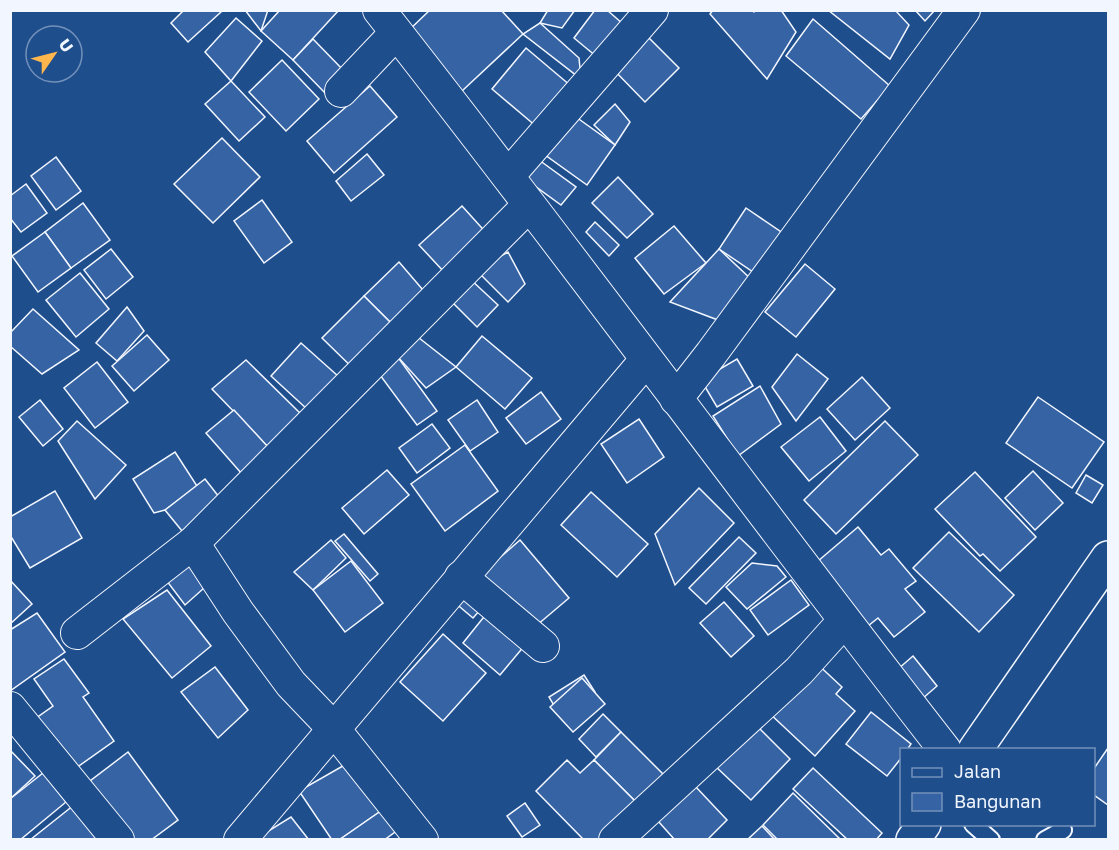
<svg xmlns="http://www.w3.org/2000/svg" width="1119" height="850" font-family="'Golos Text',sans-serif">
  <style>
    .building { fill: #3563a3; stroke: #f2f6ff; stroke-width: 1.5 }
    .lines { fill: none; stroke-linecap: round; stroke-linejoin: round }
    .service-casing { stroke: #f2f6ff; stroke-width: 20 }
    .minor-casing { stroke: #f2f6ff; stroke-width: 34 }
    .trunk-casing { stroke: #f2f6ff; stroke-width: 36 }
    .service { stroke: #1f4e8c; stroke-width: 16 }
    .minor { stroke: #1f4e8c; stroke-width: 32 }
    .trunk { stroke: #1f4e8c; stroke-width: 33 }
  </style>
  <rect width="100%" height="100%" fill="#1f4e8c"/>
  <!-- building -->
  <g class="building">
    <path d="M184,10H219L221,12L188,42L171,23Z"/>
    <path d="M245,10H268L261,31Z"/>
    <path d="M280,10H339L293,60L261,31Z"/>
    <path d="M430,10H501L523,34L462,91L407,32Z"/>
    <path d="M548,10H575L562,28L540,23Z"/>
    <path d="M595,10H607L623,24L597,57L574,38Z"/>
    <path d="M713,10H753L754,12L757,10H781L796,32L767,79L710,14Z"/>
    <path d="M828,10H895L909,25L890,59Z"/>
    <path d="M915,10H935L925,21Z"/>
    <path d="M236,18L262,41L231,81L205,52Z"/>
    <path d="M813,19L890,86L861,119L786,56Z"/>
    <path d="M540,23L579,58L581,79L523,34Z"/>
    <path d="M645,34L679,68L645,102L612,68Z"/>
    <path d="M313,39L347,74L326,94L293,60Z"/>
    <path d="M526,48L571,86L537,127L492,89Z"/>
    <path d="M282,60L319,99L286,131L249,92Z"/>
    <path d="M231,81L265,117L239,141L205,104Z"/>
    <path d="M370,86L397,117L334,173L307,141Z"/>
    <path d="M615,104L630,122L615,145L594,125Z"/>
    <path d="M569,112L615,145L587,185L541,152Z"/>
    <path d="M222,138L260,177L213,223L174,184Z"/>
    <path d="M367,154L384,175L351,201L336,181Z"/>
    <path d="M56,157L81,191L56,210L31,176Z"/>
    <path d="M539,160L576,187L561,205L524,178Z"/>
    <path d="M618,177L653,214L627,238L592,203Z"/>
    <path d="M26,184L47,213L21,232L10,218V196Z"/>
    <path d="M262,200L292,242L264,263L234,221Z"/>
    <path d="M83,203L110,240L71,268L45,232Z"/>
    <path d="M462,206L500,248L458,287L419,245Z"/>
    <path d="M746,208L790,238L762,278L719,249Z"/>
    <path d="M595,222L619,245L609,256L586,232Z"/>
    <path d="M674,226L706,263L664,294L635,258Z"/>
    <path d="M45,232L71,268L38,292L12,256Z"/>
    <path d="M111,249L133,277L106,299L84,270Z"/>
    <path d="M719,249L753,281L718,320L670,302Z"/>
    <path d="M508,252L525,284L508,302L476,270Z"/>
    <path d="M399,262L435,304L403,335L364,296Z"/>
    <path d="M805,264L835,289L796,337L765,312Z"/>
    <path d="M80,273L109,309L76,337L46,300Z"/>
    <path d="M469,278L498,305L477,327L449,299Z"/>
    <path d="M364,296L403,335L362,377L322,338Z"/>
    <path d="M127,307L144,331L117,361L96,343Z"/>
    <path d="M33,309L79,350L42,374L10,346V333Z"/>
    <path d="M414,334L456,367L426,388L397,356Z"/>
    <path d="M147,335L169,360L134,391L112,366Z"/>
    <path d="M482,336L532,378L505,409L456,367Z"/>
    <path d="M301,343L338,376L308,410L271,376Z"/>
    <path d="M797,354L828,379L796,421L772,387Z"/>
    <path d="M397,356L437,411L417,425L377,371Z"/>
    <path d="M737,359L753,386L717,407L701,380Z"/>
    <path d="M246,360L302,415L269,448L212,389Z"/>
    <path d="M97,362L128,402L95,428L64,388Z"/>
    <path d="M862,377L890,408L855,440L827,409Z"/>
    <path d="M760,386L781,424L738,456L713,416Z"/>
    <path d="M541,392L561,419L526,444L506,418Z"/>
    <path d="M1038,397L1104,442L1072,488L1006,443Z"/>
    <path d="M40,400L63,429L43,446L19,417Z"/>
    <path d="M477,400L498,432L470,451L448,420Z"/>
    <path d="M234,410L269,448L249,482L206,433Z"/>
    <path d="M820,417L846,451L809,481L781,447Z"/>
    <path d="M639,419L664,457L627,483L601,444Z"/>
    <path d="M77,421L126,465L95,499L58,441Z"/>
    <path d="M885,421L918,455L836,534L804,500Z"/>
    <path d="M432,424L450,448L417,473L399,448Z"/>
    <path d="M465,445L498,491L445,531L411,484Z"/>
    <path d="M175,452L197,486L165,510L154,513L133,479Z"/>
    <path d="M387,470L409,495L364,534L342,508Z"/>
    <path d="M1033,471L1063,503L1035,530L1005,498Z"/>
    <path d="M975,472L1036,537L1000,571L983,554L980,556L935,509Z"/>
    <path d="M1086,475L1103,485L1092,503L1076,493Z"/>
    <path d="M205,479L230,511L191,542L165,510Z"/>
    <path d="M699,488L734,523L675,585L655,534Z"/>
    <path d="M55,491L82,538L30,568L10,535V517Z"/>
    <path d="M591,492L648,544L617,577L561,525Z"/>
    <path d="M858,527L881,555L889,549L916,581L905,589L925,612L894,637L878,618L863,630L811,567Z"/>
    <path d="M949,532L1014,595L979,632L913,568Z"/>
    <path d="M344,534L378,574L370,581L335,541Z"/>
    <path d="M739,537L756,553L706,604L689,588Z"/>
    <path d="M331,540L346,558L313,590L294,572Z"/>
    <path d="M520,540L569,598L530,631L481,574Z"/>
    <path d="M192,550L213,580L185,605L160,572Z"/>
    <path d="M351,561L383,603L345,632L313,590Z"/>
    <path d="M752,563L777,566L786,577L747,609L726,587Z"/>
    <path d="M10,580L32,604L10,624Z"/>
    <path d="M791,580L809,605L768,635L750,610Z"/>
    <path d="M469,585L488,601L473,618L454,602Z"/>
    <path d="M167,590L211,646L172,678L123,619Z"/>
    <path d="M724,602L754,636L731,657L700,623Z"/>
    <path d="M37,613L65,652L10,691V630Z"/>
    <path d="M487,613L525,645L500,675L463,643Z"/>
    <path d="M443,634L486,673L443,721L400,682Z"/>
    <path d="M913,656L937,686L914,706L890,676Z"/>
    <path d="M64,659L89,693L83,697L114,741L69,773L32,721L53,706L34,679Z"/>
    <path d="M813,660L842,687L836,694L855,711L815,756L767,711Z"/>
    <path d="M215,667L248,710L218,738L181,692Z"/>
    <path d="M584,675L595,692L559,714L549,697Z"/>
    <path d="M582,678L605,704L573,732L550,707Z"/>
    <path d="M871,712L911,744L907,750H902V757L887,776L846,744Z"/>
    <path d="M603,714L621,732L596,757L579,739Z"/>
    <path d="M753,722L790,759L751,800L713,764Z"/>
    <path d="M621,732L671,782L643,809L594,760Z"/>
    <path d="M1108,748V805L1094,795V766L1095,767Z"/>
    <path d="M10,750L35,776L10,799Z"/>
    <path d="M128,752L178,820L151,840H133L90,781Z"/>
    <path d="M567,760L580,773L594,760L643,809L613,840H584L536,791Z"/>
    <path d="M348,763L388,806L339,840H332L299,791Z"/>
    <path d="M813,768L882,833L876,840H848L793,789Z"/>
    <path d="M43,773L66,802L20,840H10V799Z"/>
    <path d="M695,786L727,820L707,840H675L658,821Z"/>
    <path d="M793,793L841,840H778L763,825Z"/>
    <path d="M525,803L540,825L522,837L507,816Z"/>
    <path d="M74,805L98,835L93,840H30Z"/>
    <path d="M388,806L402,827L384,840H339Z"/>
    <path d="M291,817L309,840H258L257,838Z"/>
    <path d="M762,826L775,840H747Z"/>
  </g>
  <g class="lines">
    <!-- service casing -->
    <g class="service-casing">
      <g id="service">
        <path d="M973,824L991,840"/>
        <path d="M1045,840L1063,830"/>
      </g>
    </g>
    <!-- minor casing -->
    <g class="minor-casing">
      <g id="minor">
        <path d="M379,10C571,254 754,505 945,750"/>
        <path d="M341,91L396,33"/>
        <path d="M508,176L652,10"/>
        <path d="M676,399L711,354L964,10"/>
        <path d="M193,543L238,612L291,684L333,728L422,840"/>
        <path d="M461,577L543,646"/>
        <path d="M77,633L193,543L529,205"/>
        <path d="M10,708L118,840"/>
        <path d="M240,840L646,360"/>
        <path d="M615,840L799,671L844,621"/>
      </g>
    </g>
    <!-- trunk casing -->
    <g class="trunk-casing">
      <g id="trunk">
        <path d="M975,750L1108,558"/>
        <path d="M913,840L924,824"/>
      </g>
    </g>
    <!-- service -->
    <use href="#service" class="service"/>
    <!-- minor -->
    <use href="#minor" class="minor"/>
    <!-- trunk -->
    <use href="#trunk" class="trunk"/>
  </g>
  <!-- border -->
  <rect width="1119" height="850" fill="none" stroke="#f2f6ff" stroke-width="24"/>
  <!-- legend -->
  <rect x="900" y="748" width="195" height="78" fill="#1f4e8c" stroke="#7391ba" stroke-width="1.5"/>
  <rect x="912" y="768" width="30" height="9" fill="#1f4e8c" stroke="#7391ba" stroke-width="1.5"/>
  <text x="954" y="778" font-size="18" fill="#f2f6ff">Jalan</text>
  <rect x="912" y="793" width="30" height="18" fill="#3563a3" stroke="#7391ba" stroke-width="1.5"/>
  <text x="954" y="808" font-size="18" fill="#f2f6ff">Bangunan</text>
  <!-- north arrow -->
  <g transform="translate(54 54) rotate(55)"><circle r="28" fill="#1f4e8c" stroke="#7391ba" stroke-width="1.5"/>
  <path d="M0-4.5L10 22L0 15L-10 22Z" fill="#ffb74d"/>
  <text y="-9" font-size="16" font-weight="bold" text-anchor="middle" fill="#f2f6ff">U</text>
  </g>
</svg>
